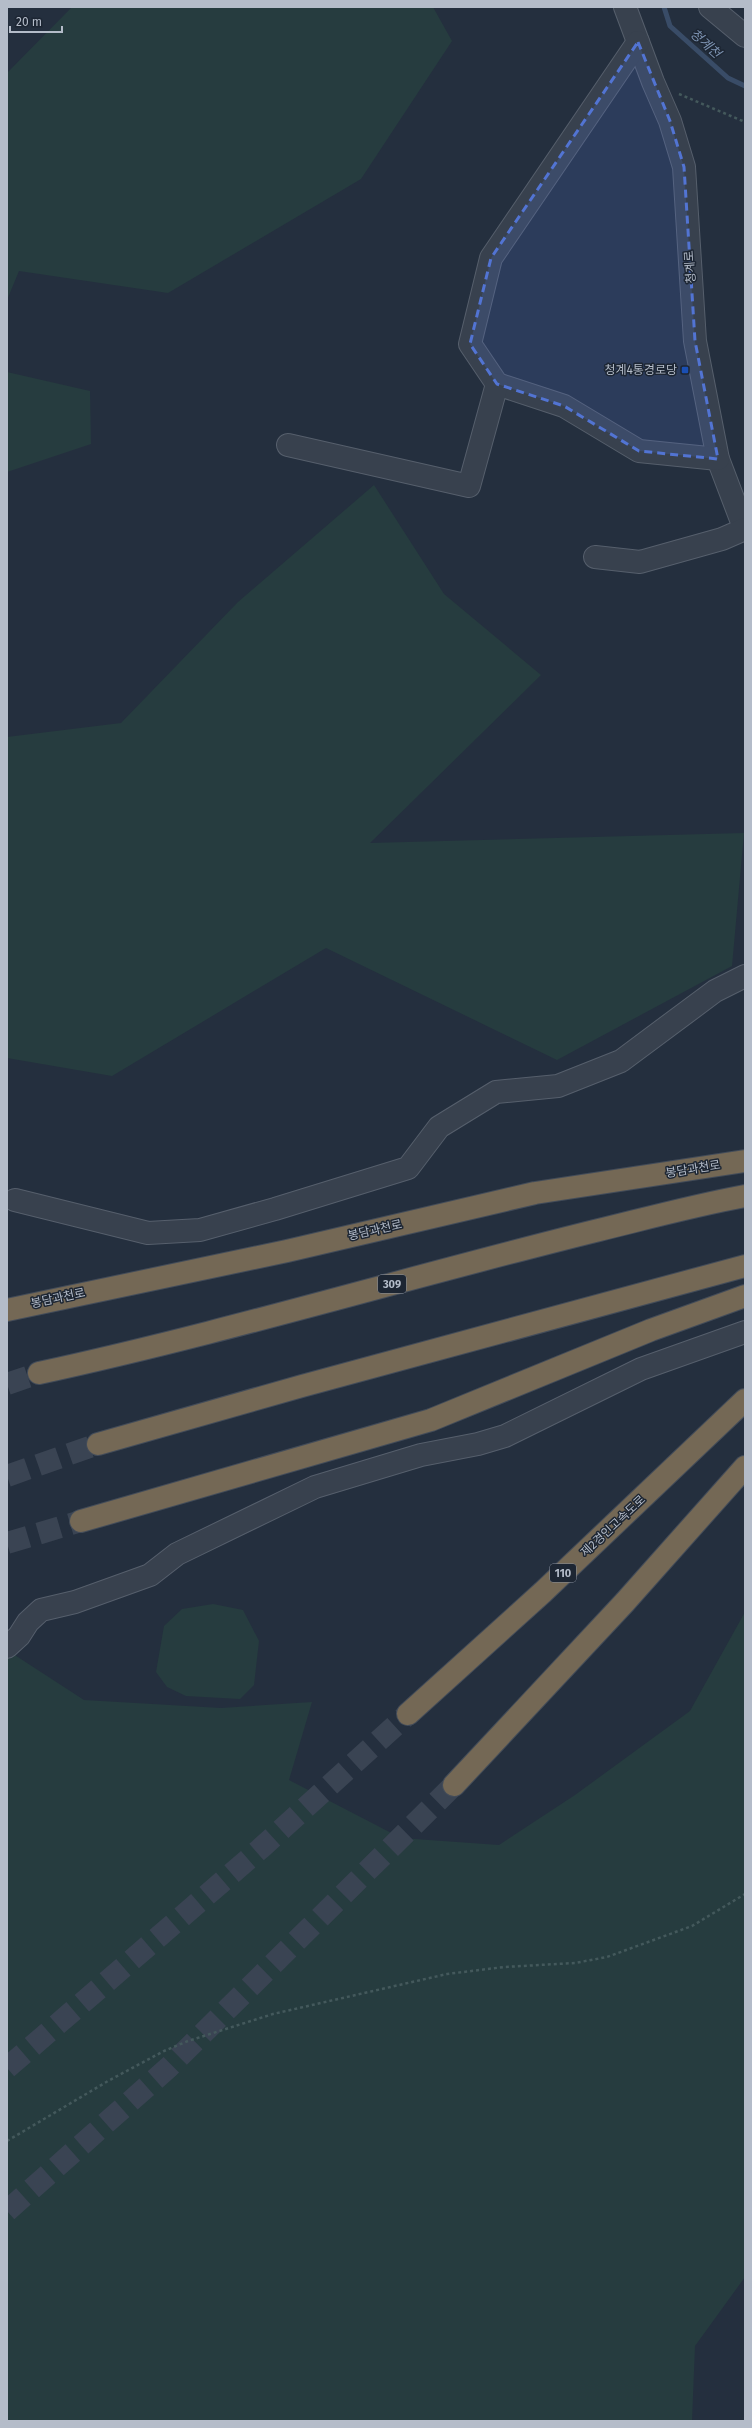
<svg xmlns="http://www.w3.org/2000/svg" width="752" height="2428" font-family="'Fira Sans','Noto Sans KR',sans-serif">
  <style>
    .green { fill: #263c3f }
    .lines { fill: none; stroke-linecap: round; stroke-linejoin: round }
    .stream { stroke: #394c67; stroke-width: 5 }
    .highway-tunnel { stroke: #3a4453; stroke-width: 22; stroke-dasharray: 22 11; stroke-linecap: butt }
    .minor-casing { stroke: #565f6c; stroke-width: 24 }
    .highway-casing { stroke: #434c59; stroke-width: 24 }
    .path { stroke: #44595c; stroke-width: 2.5; stroke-dasharray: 3 3; stroke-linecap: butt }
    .minor { stroke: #38414e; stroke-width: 22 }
    .highway { stroke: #746855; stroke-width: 22 }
    .marked { fill: #5274d3; fill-opacity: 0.2; stroke: #5274d3; stroke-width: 3; stroke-dasharray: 8 5; stroke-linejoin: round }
    .transit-dot { fill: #1a4fb4; stroke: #1d2633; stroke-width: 1.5 }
    .labels { text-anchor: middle; stroke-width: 3; stroke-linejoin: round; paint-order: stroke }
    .shield { fill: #1d2633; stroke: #878f9c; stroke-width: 1 }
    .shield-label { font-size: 11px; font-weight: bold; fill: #b4bcc9 }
    .street-label { font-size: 12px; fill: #b4bcc9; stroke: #1d2633 }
    .poi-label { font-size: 12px; fill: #b4bcc9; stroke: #1d2633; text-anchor: end }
    .water-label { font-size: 13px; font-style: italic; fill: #7c92b1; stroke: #1d2633 }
  </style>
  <rect width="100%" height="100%" fill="#242f3e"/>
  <!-- green -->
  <g class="green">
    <path d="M72,7H433L452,41L361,179L168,293L19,271L7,300V73Z"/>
    <path d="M7,372L90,391L91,444L7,472Z"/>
    <path d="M374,485L444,594L541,675L370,843L744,833L732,966L557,1060L326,948L112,1076L7,1058V737L121,723L238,602Z"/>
    <path d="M213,1604L243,1610L259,1641L254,1685L240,1699L186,1696L167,1687L156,1672L164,1626L182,1609Z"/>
    <path d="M745,1612V2277L695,2346L692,2421H7V1650L84,1700L221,1708L312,1702L289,1780L401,1838L499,1845L575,1795L690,1711Z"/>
  </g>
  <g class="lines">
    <!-- stream -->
    <path class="stream" d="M664,7L670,26L728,78L745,86"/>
    <!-- highway-tunnel -->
    <g class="highway-tunnel">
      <path d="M7,1384L39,1373"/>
      <path d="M7,1476L98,1444"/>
      <path d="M7,1543L81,1521"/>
      <path d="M7,2068L260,1849L408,1714"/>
      <path d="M7,2211L169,2067L454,1785"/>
    </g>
    <!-- minor casing -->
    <g class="minor-casing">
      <g id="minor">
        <path d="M625,7L653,82L670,121L684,167L695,341L718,459L745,530"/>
        <path d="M710,7L745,36"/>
        <path d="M638,42L491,258L470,344L497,384L564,406L639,451L718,459"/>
        <path d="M288,445L469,486L497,384"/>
        <path d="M595,557L640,562L722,539L745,529"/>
        <path d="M15,1200L148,1233L200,1230L275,1209L408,1168L439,1127L496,1092L558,1086L621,1061L715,991L745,976"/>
        <path d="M7,1647L19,1636L28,1622L41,1610L75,1602L150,1575L177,1554L315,1487L421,1455L478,1444L505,1436L641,1369L745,1332"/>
      </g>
    </g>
    <!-- highway casing -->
    <g class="highway-casing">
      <g id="highway">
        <path d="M7,1310L287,1251L535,1193L745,1161"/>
        <path d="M39,1373C228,1332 412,1276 599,1230C648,1218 696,1205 745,1196"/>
        <path d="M98,1444L302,1386L745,1266"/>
        <path d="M81,1521L431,1420L651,1330L745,1296"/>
        <path d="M408,1714L543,1592L745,1400"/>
        <path d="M454,1785L625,1602L745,1467"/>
      </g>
    </g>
    <!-- path -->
    <g class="path">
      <path d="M679,94L745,122"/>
      <path d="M7,2141L108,2081L164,2051L188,2041L273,2014L447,1974L504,1967L575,1963L607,1957L692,1926L745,1894"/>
    </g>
    <!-- minor -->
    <use href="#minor" class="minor"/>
    <!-- highway -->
    <use href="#highway" class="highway"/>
  </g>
  <!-- marked area -->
  <path class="marked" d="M638,42L670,121L684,167L695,341L718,459L639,451L564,406L497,384L470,344L491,258Z"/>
  <!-- markers -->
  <rect class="transit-dot" x="681" y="366" width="8" height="8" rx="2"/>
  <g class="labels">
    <!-- shield labels -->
    <g class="shield">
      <rect x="378" y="1275" width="28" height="18" rx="3"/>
      <rect x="550" y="1564" width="26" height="18" rx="3"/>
    </g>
    <g class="shield-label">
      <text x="392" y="1288">309</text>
      <text x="563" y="1577">110</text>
    </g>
    <!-- street labels -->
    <g class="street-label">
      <text transform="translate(690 267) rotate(-94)" y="4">청계로</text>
      <text transform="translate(693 1169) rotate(-9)" y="4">봉담과천로</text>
      <text transform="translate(375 1230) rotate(-13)" y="4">봉담과천로</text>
      <text transform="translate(58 1298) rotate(-12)" y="4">봉담과천로</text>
      <text transform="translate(613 1526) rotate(-43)" y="4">제2경인고속도로</text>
    </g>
    <!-- poi labels -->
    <g class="poi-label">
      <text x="677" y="374">청계4통경로당</text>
    </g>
    <!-- water labels -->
    <g class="water-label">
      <text transform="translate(706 43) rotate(42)" y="5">청계천</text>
    </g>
  </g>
  <!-- border -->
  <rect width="752" height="2428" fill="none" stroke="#b4bcc9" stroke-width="16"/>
  <!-- scale -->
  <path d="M10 26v6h52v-6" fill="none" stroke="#b4bcc9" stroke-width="2"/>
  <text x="16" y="26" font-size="12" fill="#b4bcc9" stroke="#1d2633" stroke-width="3" paint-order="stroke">20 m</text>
</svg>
